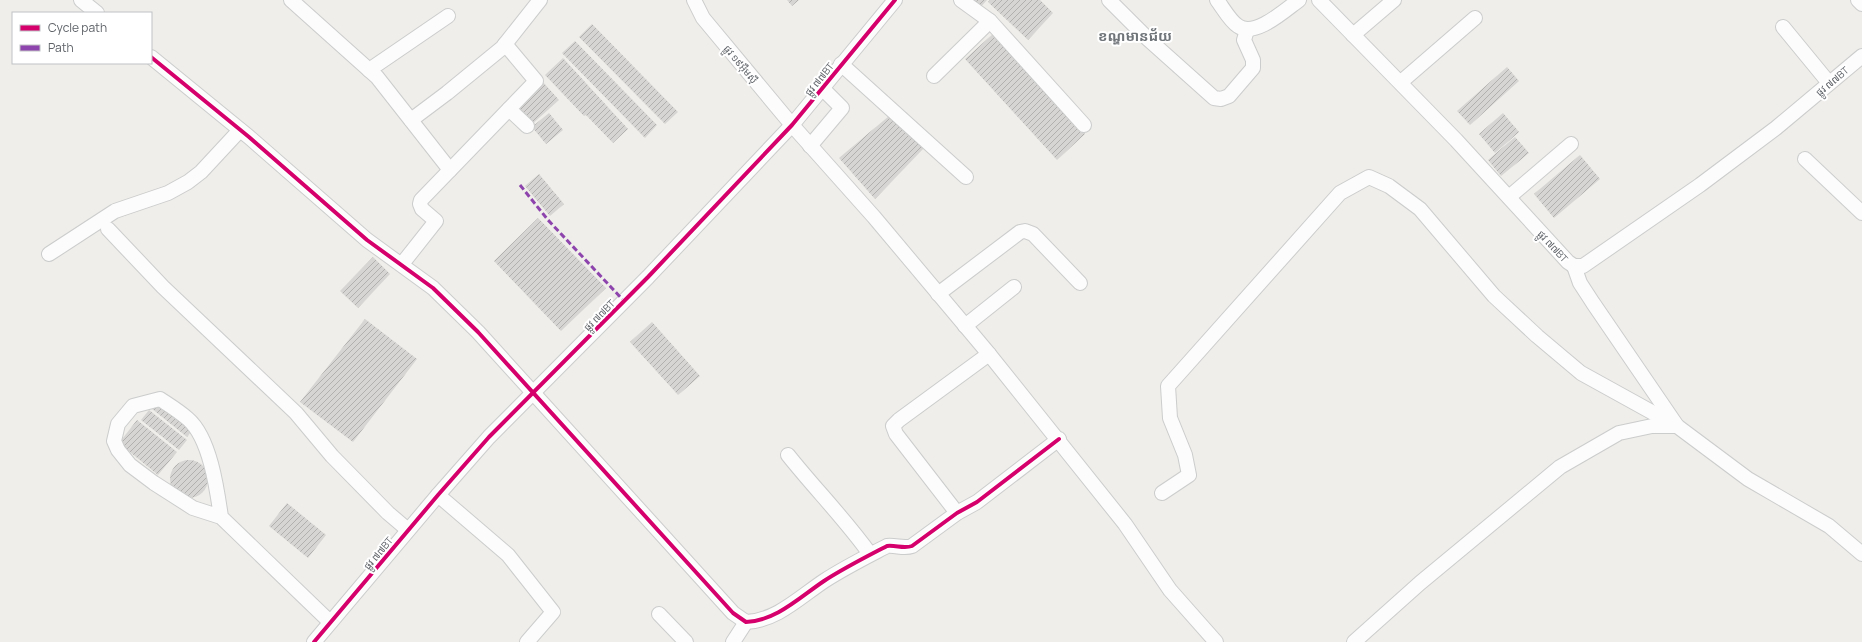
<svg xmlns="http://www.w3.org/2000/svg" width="1862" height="642" font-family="Manrope,'Noto Sans Khmer',sans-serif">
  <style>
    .building { fill: url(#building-hatch) }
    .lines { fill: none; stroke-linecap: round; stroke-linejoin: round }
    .minor-casing { stroke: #cbcccc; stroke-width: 16 }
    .minor { stroke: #fdfcfc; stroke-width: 14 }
    .quiet { stroke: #8e44ad; stroke-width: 3; stroke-dasharray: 6 3; stroke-linecap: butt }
    .cycleway-casing { stroke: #fff; stroke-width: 6 }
    .cycleway { stroke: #d6006c; stroke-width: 4 }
    .labels { text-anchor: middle; stroke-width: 4; stroke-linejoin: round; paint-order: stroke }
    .street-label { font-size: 10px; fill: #5f6368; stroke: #fff }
    .district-label { font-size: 14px; font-weight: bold; fill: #70757a; stroke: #fff }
  </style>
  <defs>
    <pattern id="building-hatch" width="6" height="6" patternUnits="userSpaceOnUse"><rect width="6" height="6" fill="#d6d5d3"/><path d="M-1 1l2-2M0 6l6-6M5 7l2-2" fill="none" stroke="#b1b0af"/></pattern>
  </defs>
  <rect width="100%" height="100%" fill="#efeeea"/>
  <!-- building -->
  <g class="building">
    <path d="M787,0H799L792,6Z"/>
    <path d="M968,0H987L978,10Z"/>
    <path d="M990,0H1040L1053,13L1028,40L988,2Z"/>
    <path d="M592,24L678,112L665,124L579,37Z"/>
    <path d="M993,34L1085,134L1057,160L965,59Z"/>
    <path d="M575,41L657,125L645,138L562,53Z"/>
    <path d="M563,58L628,129L613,143L586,115L584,116L545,75Z"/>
    <path d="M1507,67L1519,81L1470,125L1457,111Z"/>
    <path d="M542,81L559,100L531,125L514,107Z"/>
    <path d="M549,113L563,130L546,144L532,127Z"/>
    <path d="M1503,113L1519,132L1495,153L1479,134Z"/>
    <path d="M889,116L924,148L875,199L839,158Z"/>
    <path d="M1515,137L1529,153L1501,176L1488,160Z"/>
    <path d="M1580,155L1600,179L1554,218L1534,194Z"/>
    <path d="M539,174L564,204L550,216L525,186Z"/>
    <path d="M538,218L606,288L561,331L494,261Z"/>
    <path d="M373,257L390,274L358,308L340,291Z"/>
    <path d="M365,319L417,359L353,442L300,402Z"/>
    <path d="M652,322L700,376L678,395L630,342Z"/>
    <path d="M157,400L193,429L187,437L151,408Z"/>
    <path d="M149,410L187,440L179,450L141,420Z"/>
    <path d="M137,420L177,452L158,475L119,443Z"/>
    <circle cx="189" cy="479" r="19"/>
    <path d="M287,503L326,535L308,558L269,526Z"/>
  </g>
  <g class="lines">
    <!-- minor casing -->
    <g class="minor-casing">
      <g id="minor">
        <path d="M81,0L97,13"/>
        <path d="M291,0L377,77L450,170"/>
        <path d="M694,0L703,18L792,125L874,217L989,354L1125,524L1170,590L1216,642"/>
        <path d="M961,0L990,21L1084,125"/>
        <path d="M1109,0L1148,39L1214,98L1221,99L1229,96L1253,68V60L1244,40L1247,30"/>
        <path d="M1217,0C1223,8 1230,21 1238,26C1255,38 1285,10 1299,0"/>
        <path d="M1319,0L1456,140L1568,262L1574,266H1583L1700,185L1776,128L1862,56"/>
        <path d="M1858,0L1862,4"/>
        <path d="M1783,27L1829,83"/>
        <path d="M1353,35L1394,0"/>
        <path d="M505,44L536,81L509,109L527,126"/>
        <path d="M151,57L249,137L367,240L433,288L478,332L733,613L746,622C776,621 800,597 824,581C844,568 866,557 887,546C896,545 904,549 912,546L957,513L977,502L1059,439"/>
        <path d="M841,64L966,177"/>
        <path d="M369,70L448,16"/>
        <path d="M934,76L990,21"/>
        <path d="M1401,82L1475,18"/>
        <path d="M411,120L447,93L502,48L540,0"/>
        <path d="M810,146L842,108L822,88"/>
        <path d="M1805,159L1862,213"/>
        <path d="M1509,197L1571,144"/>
        <path d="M108,229L163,287L296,413L332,456L388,513L408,530"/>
        <path d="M49,254L115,211L168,193L188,182L201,172L240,130"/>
        <path d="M402,264L436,221L422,209L420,204L421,200L509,109"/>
        <path d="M1574,266L1580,283L1593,303L1677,426L1748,479L1829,526L1862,554"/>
        <path d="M938,294L1020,232L1025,231L1033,234L1080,283"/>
        <path d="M965,326L1014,287"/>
        <path d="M788,455C815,489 845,519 870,554"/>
        <path d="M1162,493L1189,475L1185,455L1170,418L1168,386L1340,193L1369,177L1389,186L1420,209L1494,296L1537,336L1581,373L1677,426"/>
        <path d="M438,495L508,555L553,612L527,642"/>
        <path d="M957,513L896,434L893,426L899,420L989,354"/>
        <path d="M221,517C217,489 210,438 188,419C179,411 169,405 160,399L133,406L118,424L114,441L118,450L130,465L154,483L193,508L221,517L330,622"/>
        <path d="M659,614L686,642"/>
        <path d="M314,642L438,495L489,437L648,277L792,125L895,0"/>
        <path d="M733,642L746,622"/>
        <path d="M1354,642L1420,583L1560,467L1619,433L1652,426H1675"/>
      </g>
    </g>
    <!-- minor -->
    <use href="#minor" class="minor"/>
    <!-- quiet -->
    <path class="quiet" d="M520,185L548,220L624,301"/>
    <!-- cycleway casing -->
    <g class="cycleway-casing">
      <g id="cycleway">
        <path d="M151,57L249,137L367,240L433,288L478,332L733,613L746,622C776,621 800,597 824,581C844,568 866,557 887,546C896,545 904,549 912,546L957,513L977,502L1059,439"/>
        <path d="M314,642L438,495L489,437L648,277L792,125L895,0"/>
      </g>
    </g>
    <!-- cycleway -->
    <use href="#cycleway" class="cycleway"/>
  </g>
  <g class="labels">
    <!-- street labels -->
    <g class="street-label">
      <text transform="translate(741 64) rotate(50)" y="4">ផ្លូវ ១៩អ៊ឹមស៊ី</text>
      <text transform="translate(819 79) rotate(-51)" y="4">ផ្លូវ ៧៧BT</text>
      <text transform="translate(1832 81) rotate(-40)" y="4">ផ្លូវ ៧៧BT</text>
      <text transform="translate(1553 246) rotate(47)" y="4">ផ្លូវ ៧៧BT</text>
      <text transform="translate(599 315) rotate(-45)" y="4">ផ្លូវ ៧៧BT</text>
      <text transform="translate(378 553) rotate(-50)" y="4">ផ្លូវ ៧៧BT</text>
    </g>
    <!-- district labels -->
    <g class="district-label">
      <text x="1135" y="41">ខណ្ឌមានជ័យ</text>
    </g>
  </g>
  <!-- legend -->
  <rect x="12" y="12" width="140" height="52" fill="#ffffff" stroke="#bfc1c3"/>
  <rect x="20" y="25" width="20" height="6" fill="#d6006c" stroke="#bfc1c3"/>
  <text x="48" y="32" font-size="12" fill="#5f6368">Cycle path</text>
  <rect x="20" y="45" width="20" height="6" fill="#8e44ad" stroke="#bfc1c3"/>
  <text x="48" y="52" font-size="12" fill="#5f6368">Path</text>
</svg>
